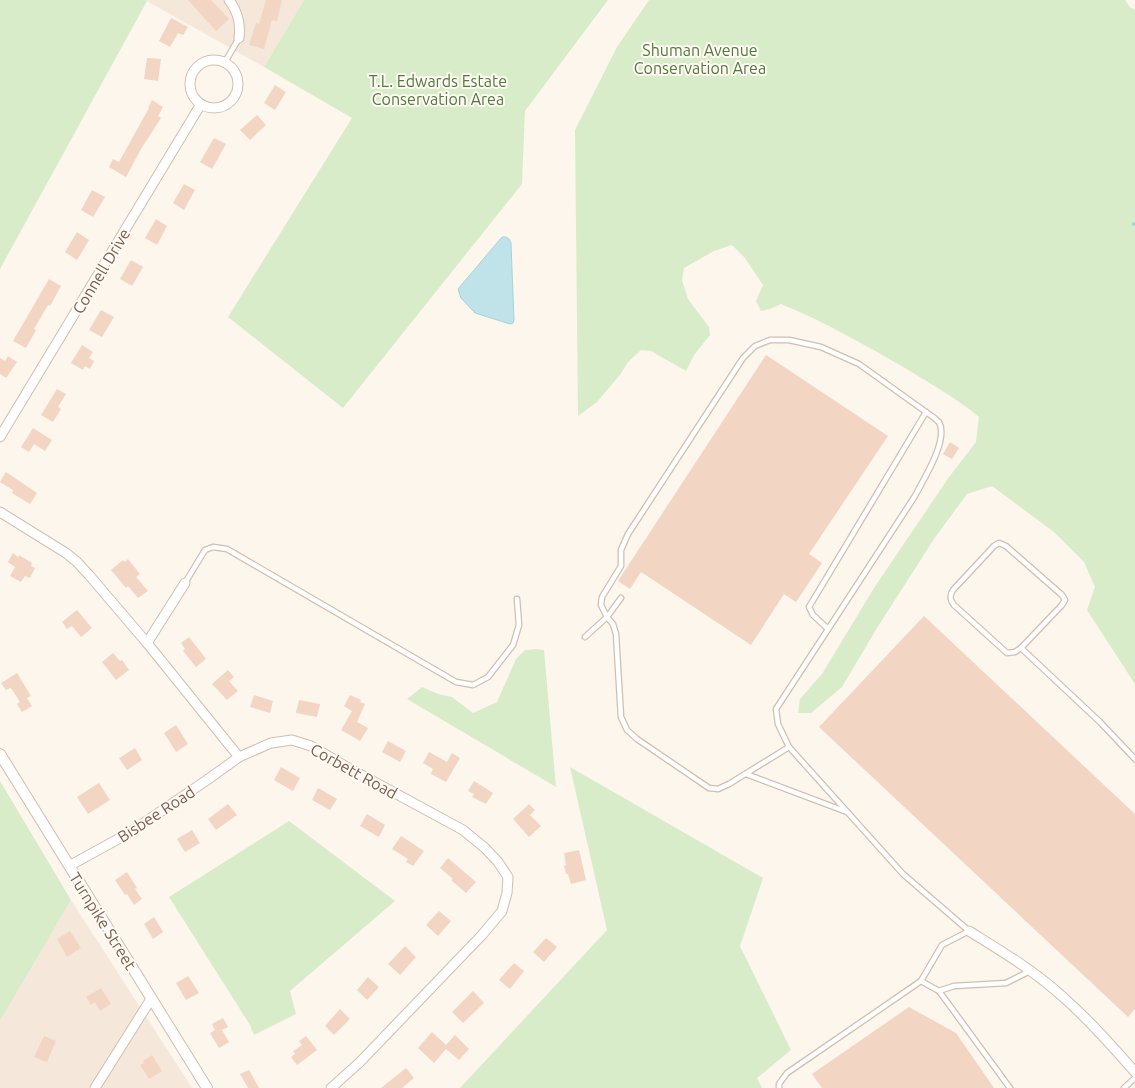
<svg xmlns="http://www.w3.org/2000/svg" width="1135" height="1088" font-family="Ubuntu,sans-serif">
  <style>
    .residential { fill: #f5e8da }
    .green { fill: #d8ecc9 }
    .water { fill: #bfe3e8; stroke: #a5d3da }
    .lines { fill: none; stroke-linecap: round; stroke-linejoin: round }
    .stream { stroke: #a5d3da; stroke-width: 3 }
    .building { fill: #f3d5c3 }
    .service-casing { stroke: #d1beb0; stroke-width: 7 }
    .minor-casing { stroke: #d1beb0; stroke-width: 11 }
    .tertiary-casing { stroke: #d1beb0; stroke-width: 12 }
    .service { stroke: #fff; stroke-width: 4.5 }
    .minor { stroke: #fff; stroke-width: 9 }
    .tertiary { stroke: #fff; stroke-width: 10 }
    .labels { text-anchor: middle; stroke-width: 4; stroke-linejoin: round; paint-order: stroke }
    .park-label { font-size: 16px; fill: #537a41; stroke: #fffaf3 }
    .street-label { font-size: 16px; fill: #7a5c4d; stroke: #fffaf3 }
  </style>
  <rect width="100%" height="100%" fill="#fdf6ec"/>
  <!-- residential -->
  <g class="residential">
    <path d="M145,0H304L264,67Z"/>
    <path d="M71,900L192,1088H0V1021Z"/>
  </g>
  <!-- green -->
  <g class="green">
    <path d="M0,0H145L147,1L0,269Z"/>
    <path d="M304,0H608L525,111L522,184L343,408L228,317L352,118L264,67Z"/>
    <path d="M649,0H1125L1130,7L1135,10V684L1087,610L1095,587L1084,562L1054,532L992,486L967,494L934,539L877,628L842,687L811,713H798L800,699L822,674L874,588L949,477L976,442L979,417C956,398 931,384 905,368C865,345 825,322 781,304L770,309L761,311L756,301L763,285L745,258L732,245L714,251L684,268L682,280L688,299L709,327L710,335L694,355L686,371L651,351L641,350L628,362L620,375L597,402L578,416L575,130L617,47Z"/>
    <path d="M536,649L544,650L556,787L407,699L422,687L438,694L452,697L473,713L497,702L516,659L525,650Z"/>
    <path d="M570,767L763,878L740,946L791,1050L757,1078L762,1088H460L607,930Z"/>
    <path d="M0,781L71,900L0,1021Z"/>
    <path d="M289,821L395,901L290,991L296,1014L254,1035L250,1025L169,897Z"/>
  </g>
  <!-- water -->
  <path class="water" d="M502,237H506L509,239L511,243L514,320L513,323L510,324L475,313L461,298L458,289Z"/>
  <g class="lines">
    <!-- stream -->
    <path class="stream" d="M1133,224H1135"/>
  </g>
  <!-- building -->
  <g class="building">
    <path d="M188,0H211L229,19L216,31Z"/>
    <path d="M266,0H282L277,21L272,20L264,49L249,45L256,23L259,24Z"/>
    <path d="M171,18L188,27L183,35L178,33L170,47L159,41Z"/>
    <path d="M147,58L161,59L158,81L144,79Z"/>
    <path d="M275,85L286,92L275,110L264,103Z"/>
    <path d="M152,100L163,107L158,116L161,118L141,149L126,177L109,167L113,159L119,162L149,108H148Z"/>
    <path d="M257,115L266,125L250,140L240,130Z"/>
    <path d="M214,138L226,144L212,169L200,162Z"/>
    <path d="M184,184L195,190L184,210L173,203Z"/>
    <path d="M92,190L105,197L93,217L81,210Z"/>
    <path d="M156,219L167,226L157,245L145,238Z"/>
    <path d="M77,232L89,240L77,260L65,252Z"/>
    <path d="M131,260L143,267L132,286L120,279Z"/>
    <path d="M49,279L61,286L50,306L48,305L34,329L36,330L26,348L13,341Z"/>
    <path d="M101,310L114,317L102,337L89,330Z"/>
    <path d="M82,345L93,352L89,358L94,361L90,369L85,366L83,370L71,363Z"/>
    <path d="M766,355L888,436L809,554L822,563L796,602L784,594L751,645L641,572L630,589L618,581Z"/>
    <path d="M8,356L17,362L6,378L0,374V358L5,361Z"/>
    <path d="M57,389L66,394L58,407L61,409L53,422L41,415Z"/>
    <path d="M33,428L52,440L45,451L34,444L29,452L21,447Z"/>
    <path d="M950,442L959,448L952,459L943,454Z"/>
    <path d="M6,472L37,493L30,504L12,493L13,490L0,482Z"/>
    <path d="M13,553L18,557L19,555L32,563L31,566L35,568L30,578L25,576L21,582L10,576L15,567L8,562Z"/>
    <path d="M128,559L140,574L136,577L148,591L138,598L128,586L126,588L111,570L123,560L125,562Z"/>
    <path d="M77,610L92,628L81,637L72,626L67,629L62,622Z"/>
    <path d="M924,616L1135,814V1009L1128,1017L819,727Z"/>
    <path d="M189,637L206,659L196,667L183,651L185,649L181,643Z"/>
    <path d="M113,653L120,661L122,660L129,670L116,680L102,662Z"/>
    <path d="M228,670L234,677L229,681L238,691L227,700L212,684Z"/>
    <path d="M17,673L31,696L27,698L32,706L22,712L17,704L20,702L11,688L6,690L1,683Z"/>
    <path d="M254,695L273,701L270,713L250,707Z"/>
    <path d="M350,695L361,700L360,702L365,704L357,722L368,728L360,741L341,730L352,711L344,706Z"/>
    <path d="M299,700L320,704L317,717L296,713Z"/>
    <path d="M176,725L188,744L176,752L164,733Z"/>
    <path d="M388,741L406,751L400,762L382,752Z"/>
    <path d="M135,748L142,760L127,770L119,758Z"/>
    <path d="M429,752L447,762L452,753L460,758L446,782L431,774L433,769L423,763Z"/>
    <path d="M281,767L300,778L293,791L274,780Z"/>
    <path d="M474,781L493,793L486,804L472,797L474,794L468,791Z"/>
    <path d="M99,783L110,800L88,814L77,797Z"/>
    <path d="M318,788L337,799L330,810L312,800Z"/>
    <path d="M228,804L237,815L216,830L208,819Z"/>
    <path d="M529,804L535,810L530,815L541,826L529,837L513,819Z"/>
    <path d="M367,814L385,825L379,837L360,826Z"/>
    <path d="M192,830L200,843L185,852L177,839Z"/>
    <path d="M401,836L424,851L413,866L406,862L408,859L392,849Z"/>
    <path d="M579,850L586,880L571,884L568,874H566L564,866L566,865L564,853Z"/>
    <path d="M448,858L476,882L466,893L451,880L453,879L440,868Z"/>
    <path d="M127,872L137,888L135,889L142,899L134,905L127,894L125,895L115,880Z"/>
    <path d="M439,911L451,921L438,936L426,925Z"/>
    <path d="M154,917L163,932L153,939L144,924Z"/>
    <path d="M70,931L81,948L67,957L57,939Z"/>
    <path d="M546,938L557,947L544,962L533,952Z"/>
    <path d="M405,946L416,957L400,975L388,964Z"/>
    <path d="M514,963L524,971L510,989L499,980Z"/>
    <path d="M188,976L199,993L186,1000L176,983Z"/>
    <path d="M368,977L379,987L367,1000L357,990Z"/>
    <path d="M101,988L111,1004L100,1011L95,1002L91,1005L86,997Z"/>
    <path d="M473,991L484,1003L463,1023L452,1012Z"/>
    <path d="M909,1007L956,1033L994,1088H822L812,1074Z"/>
    <path d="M340,1009L350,1019L334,1035L325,1026Z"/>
    <path d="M223,1018L228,1027L222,1030L229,1042L219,1048L210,1033L215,1030L212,1024Z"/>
    <path d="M432,1032L446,1045L455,1035L469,1049L459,1060L446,1049L434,1063L418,1048Z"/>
    <path d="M44,1036L56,1041L47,1062L34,1057Z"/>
    <path d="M306,1036L317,1050L297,1065L291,1057L295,1054L293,1051L302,1045L299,1041Z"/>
    <path d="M152,1055L162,1071L149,1079L140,1065L144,1063L143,1061Z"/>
    <path d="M406,1068L414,1078L402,1088H381Z"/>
    <path d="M249,1070L259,1088H248L240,1074Z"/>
  </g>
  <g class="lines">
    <!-- service casing -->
    <g class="service-casing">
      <g id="service">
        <path d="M225,62L239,38"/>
        <path d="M999,543L1006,546L1062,595L1065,600L1062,605L1021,648L1015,652L1007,653L954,605C950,600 949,596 953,590L994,546Z"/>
        <path d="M185,583L205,550L213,547L227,549L456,682L473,685L488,677L513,645L519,625L517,599"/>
        <path d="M828,629L813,615L809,607L926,412"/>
        <path d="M585,637L607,617L621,598"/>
        <path d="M1021,648L1100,722L1135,759"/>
        <path d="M746,774L847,812"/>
        <path d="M921,981L939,991L1010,1088"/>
        <path d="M939,991L954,986L1006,983L1030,971"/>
        <path d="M779,1088V1084L787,1073L921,981L942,945L969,931L903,874L789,747L778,724L776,709L915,496C923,480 949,440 939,422C938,422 934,417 933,417L859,364L821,347L789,340H770L755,346L743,358L628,534L621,550V566L602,597L601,605L607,617L613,624L616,634L621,717L627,730L637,739L709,788L718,789L729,784L789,747"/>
        <path d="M1124,1088L1135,1078"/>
      </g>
    </g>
    <!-- minor casing -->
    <g class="minor-casing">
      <g id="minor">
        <path d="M229,0C238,12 241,23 239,38"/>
        <circle cx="214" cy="84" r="24"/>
        <path d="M0,437L201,104"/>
        <path d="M0,512L66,553L77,562L89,575L147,643L239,757"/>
        <path d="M147,643L185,583"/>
        <path d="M69,866L129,833L207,780L239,757L271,743L292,740L311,746L345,766L463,830L485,848L498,862L508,877L507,893L502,911L482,935L360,1062L331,1088"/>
        <path d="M969,931C1001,951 1035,971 1063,997C1089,1020 1112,1046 1135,1072"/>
        <path d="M95,1088L151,999"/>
      </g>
    </g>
    <!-- tertiary casing -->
    <g class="tertiary-casing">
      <path id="tertiary" d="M0,754L207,1088"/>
    </g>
    <!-- service -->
    <use href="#service" class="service"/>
    <!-- minor -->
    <use href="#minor" class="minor"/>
    <!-- tertiary -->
    <use href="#tertiary" class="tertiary"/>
  </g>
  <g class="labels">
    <!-- park labels -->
    <g class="park-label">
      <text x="700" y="56">Shuman Avenue<tspan x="700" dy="18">Conservation Area</tspan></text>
      <text x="438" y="87">T.L. Edwards Estate<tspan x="438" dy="18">Conservation Area</tspan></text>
    </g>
    <!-- street labels -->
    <g class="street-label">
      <text transform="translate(101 271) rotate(-59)" y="6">Connell Drive</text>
      <text transform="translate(354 771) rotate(29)" y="6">Corbett Road</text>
      <text transform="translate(156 814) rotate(-33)" y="6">Bisbee Road</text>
      <text transform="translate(103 921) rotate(58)" y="6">Turnpike Street</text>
    </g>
  </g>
</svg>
